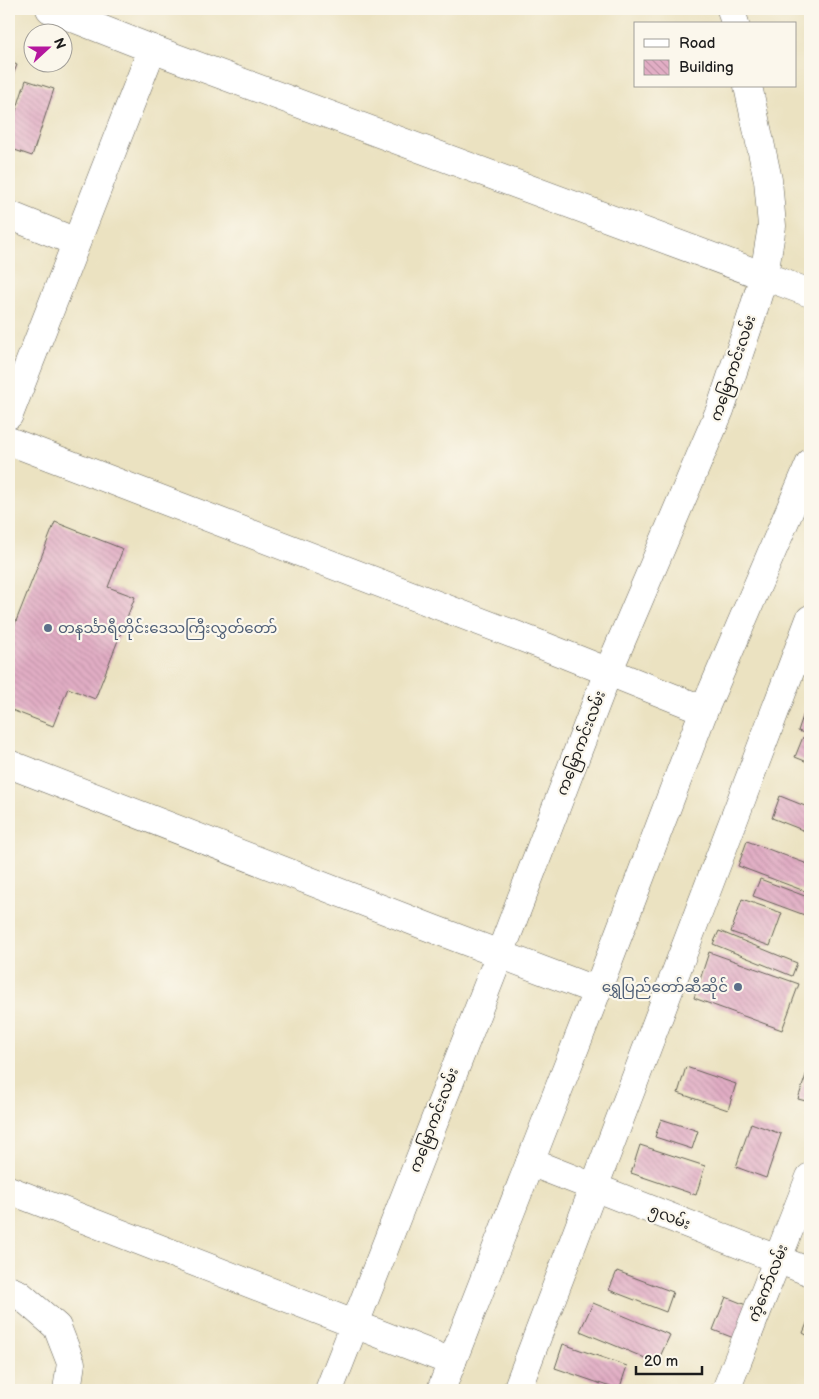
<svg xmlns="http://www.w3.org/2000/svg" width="819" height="1399" font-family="'Balsamiq Sans','Noto Sans Myanmar',sans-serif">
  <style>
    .building { fill: url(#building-back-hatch) }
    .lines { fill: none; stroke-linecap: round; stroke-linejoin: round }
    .minor-casing { stroke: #646156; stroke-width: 29 }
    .major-casing { stroke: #646156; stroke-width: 29 }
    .minor { stroke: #fff; stroke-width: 28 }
    .major { stroke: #fff; stroke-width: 28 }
    .service-dot { fill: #5c6f8a; stroke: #fbf7ec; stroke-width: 2 }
    .labels { text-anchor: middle; stroke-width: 4.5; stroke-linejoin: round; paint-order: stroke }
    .street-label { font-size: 15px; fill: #1c1c1c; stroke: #fbf7ec }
    .service-label { font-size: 15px; fill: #4e5e75; stroke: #fbf7ec; text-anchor: start }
  </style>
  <defs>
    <pattern id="building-back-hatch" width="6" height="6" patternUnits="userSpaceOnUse" patternTransform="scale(1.25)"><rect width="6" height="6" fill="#e1adc4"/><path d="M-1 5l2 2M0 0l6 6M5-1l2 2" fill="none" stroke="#c094a8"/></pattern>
  </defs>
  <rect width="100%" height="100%" fill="#fbf7ec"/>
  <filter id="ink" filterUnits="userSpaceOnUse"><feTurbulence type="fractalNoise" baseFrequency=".02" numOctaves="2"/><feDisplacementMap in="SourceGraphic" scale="10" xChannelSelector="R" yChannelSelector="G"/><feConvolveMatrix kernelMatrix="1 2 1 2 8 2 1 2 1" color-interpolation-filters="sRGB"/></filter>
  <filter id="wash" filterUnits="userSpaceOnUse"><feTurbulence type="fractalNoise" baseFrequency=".0096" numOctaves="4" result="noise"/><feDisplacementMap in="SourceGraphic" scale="20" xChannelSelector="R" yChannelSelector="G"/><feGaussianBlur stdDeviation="1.12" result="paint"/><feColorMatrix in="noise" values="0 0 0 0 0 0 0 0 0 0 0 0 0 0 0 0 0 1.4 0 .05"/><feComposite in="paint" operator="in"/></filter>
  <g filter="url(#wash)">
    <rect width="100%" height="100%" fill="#ebe2c1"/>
    <g id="blocks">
      <!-- building -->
      <g class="building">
        <path d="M9,61L17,65L9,85Z"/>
        <path d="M26,80L54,89L32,156L9,148V133Z"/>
        <path d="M55,522L123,549L108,587L135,597L95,699L68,688L53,726L9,709V639Z"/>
        <path d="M809,698H810V735L798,731Z"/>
        <path d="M803,737L810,740V763L795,757Z"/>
        <path d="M780,796L810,808V833L772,818Z"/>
        <path d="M747,841L810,865V893L738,866Z"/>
        <path d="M760,879L810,898V917L753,896Z"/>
        <path d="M742,899L782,913L770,946L731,932Z"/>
        <path d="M719,931L797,963L792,976L713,944Z"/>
        <path d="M709,952L799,984L782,1030L694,998Z"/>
        <path d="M810,1063V1102L798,1099Z"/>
        <path d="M686,1067L736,1084L728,1110L678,1093Z"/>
        <path d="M661,1119L698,1131L692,1149L655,1137Z"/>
        <path d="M751,1123L781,1134L766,1178L736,1167Z"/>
        <path d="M640,1145L705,1166L696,1195L631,1173Z"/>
        <path d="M617,1271L673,1292L666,1312L609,1290Z"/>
        <path d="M726,1297L751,1307L739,1340L713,1330Z"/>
        <path d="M593,1303L670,1335L657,1363L580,1331Z"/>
        <path d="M810,1316V1337L803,1333Z"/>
        <path d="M563,1344L627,1366L619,1390L555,1368Z"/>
      </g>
    </g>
  </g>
  <g filter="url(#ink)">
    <use href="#blocks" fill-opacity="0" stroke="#646156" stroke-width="1"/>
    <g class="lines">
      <!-- minor casing -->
      <g class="minor-casing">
        <g id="minor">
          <path d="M50,9L152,49L810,293"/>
          <path d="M9,215L76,242"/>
          <path d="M9,415L152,49"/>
          <path d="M9,441L539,644L704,710"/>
          <path d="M9,764L431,928L597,991"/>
          <path d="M530,1162L810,1272"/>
          <path d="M9,1190L452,1362"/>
          <path d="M9,1290L19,1294L57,1327L71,1363L67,1390"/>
          <path d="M517,1390L810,619"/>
          <path d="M726,1390L810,1177"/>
        </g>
      </g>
      <!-- major casing -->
      <g class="major-casing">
        <g id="major">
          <path d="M731,9L735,24"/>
          <path d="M329,1390L500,954L608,672L720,410L750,321L764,275L772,226L768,180L748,86"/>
          <path d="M441,1390L597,991L704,710L810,463"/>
        </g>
      </g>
      <!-- minor -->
      <use href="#minor" class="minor"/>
      <!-- major -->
      <use href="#major" class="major"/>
    </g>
  </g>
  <!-- markers -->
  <g class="service-dot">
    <circle cx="48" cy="628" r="5"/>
    <circle cx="738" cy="987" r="5"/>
  </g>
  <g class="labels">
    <!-- street labels -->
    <g class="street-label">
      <text transform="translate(733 368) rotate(-71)" y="5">ကမြောကင်းလမ်း</text>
      <text transform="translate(581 743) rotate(-69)" y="5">ကမြောကင်းလမ်း</text>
      <text transform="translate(434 1120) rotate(-69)" y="5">ကမြောကင်းလမ်း</text>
      <text transform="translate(670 1217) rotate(22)" y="5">၅လမ်း</text>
      <text transform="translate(768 1283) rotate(-68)" y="5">ကံ့ကော်လမ်း</text>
    </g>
    <!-- service labels -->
    <g class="service-label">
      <text x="58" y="633">တနင်္သာရီတိုင်းဒေသကြီးလွှတ်တော်</text>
      <text x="728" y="992" text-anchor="end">ရွှေပြည်တော်ဆီဆိုင်</text>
    </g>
  </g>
  <!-- margin -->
  <rect width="819" height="1399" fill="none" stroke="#fbf7ec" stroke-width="30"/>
  <!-- legend -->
  <rect x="634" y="22" width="162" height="65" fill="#fbf7ec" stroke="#a29f99"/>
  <rect x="644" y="39" width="25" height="8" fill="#ffffff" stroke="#a29f99"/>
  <text x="679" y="48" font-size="15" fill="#1c1c1c">Road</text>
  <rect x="644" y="60" width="25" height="15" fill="url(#building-back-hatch)" stroke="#a29f99"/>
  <text x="679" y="72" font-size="15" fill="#1c1c1c">Building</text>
  <!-- north arrow -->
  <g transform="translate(48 48) rotate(69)"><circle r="24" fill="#fbf7ec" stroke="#a29f99"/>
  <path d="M0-4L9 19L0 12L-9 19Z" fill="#b5179e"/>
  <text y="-8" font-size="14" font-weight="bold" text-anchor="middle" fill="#1c1c1c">N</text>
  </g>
  <!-- scale -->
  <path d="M636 1366v8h66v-8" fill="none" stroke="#1c1c1c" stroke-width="2.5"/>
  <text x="644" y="1366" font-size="15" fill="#1c1c1c" stroke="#fbf7ec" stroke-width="4" paint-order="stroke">20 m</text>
</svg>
